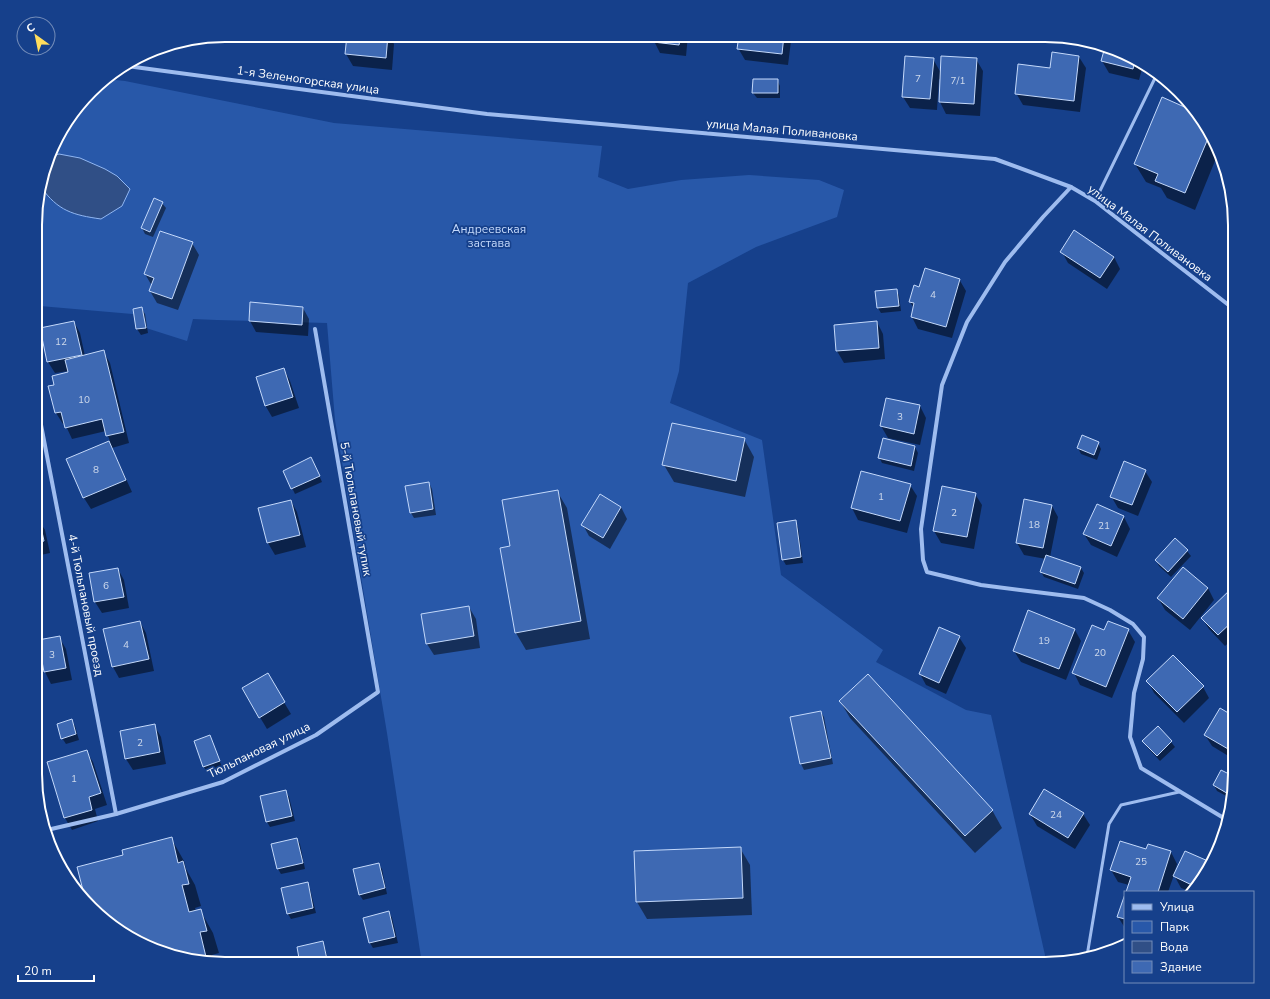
<svg xmlns="http://www.w3.org/2000/svg" width="1270" height="999" font-family="'Nunito Sans',sans-serif">
  <style>
    .green { fill: #2858a9 }
    .water { fill: #304f86; stroke: #90b6f2 }
    .shadow { fill: #0007 }
    .building { fill: #3e69b3; stroke: #c4d9fb }
    .lines { fill: none; stroke-linecap: round; stroke-linejoin: round }
    .service { stroke: #9ebcef; stroke-width: 3 }
    .minor { stroke: #9ebcef; stroke-width: 4 }
    .labels { text-anchor: middle; stroke-width: 3.5; stroke-linejoin: round; paint-order: stroke }
    .number-label { font-size: 10px; fill: #cfdaec }
    .street-label { font-size: 12px; fill: #fff; stroke: #16408b }
    .park-label { font-size: 12px; fill: #c4d9fb; stroke: #16408b }
    .rim { fill: none; stroke: #fff; stroke-width: 2 }
  </style>
  <rect width="100%" height="100%" fill="#16408b"/>
  <!-- green -->
  <path class="green" d="M106,79L125,81L334,123L602,146L598,177L628,189L681,180L749,175L819,180L844,190L837,217L756,247L688,283L679,371L670,403L762,440L781,575L883,650L876,662L966,710L991,715L1047,964H422L387,733L335,420L327,323L217,320L193,319L187,341L146,328L144,315L40,306L36,295L37,200L60,130L100,82Z"/>
  <!-- water -->
  <path class="water" d="M59,154L80,158L105,169L117,176L130,189L122,206L101,219C73,215 58,211 41,187L52,156Z"/>
  <!-- shadow -->
  <g class="shadow">
    <path d="M348,35H389L394,44L392,70L353,66L346,54Z"/>
    <path d="M605,35H641L640,42L608,39Z"/>
    <path d="M654,35H688L686,56L660,53L654,41Z"/>
    <path d="M740,35H788L791,41L788,65L745,60L738,48Z"/>
    <path d="M870,35H890L889,41L873,40Z"/>
    <path d="M1106,47L1118,50L1143,65L1139,80L1109,73L1102,61Z"/>
    <path d="M1079,57L1086,68L1080,112L1023,105L1016,93L1051,69Z"/>
    <path d="M933,59L941,73L976,59L983,71L980,116L946,114L940,102L941,80L939,79L937,110L910,108L903,97Z"/>
    <path d="M777,80L780,86V98H757L753,93Z"/>
    <path d="M1163,99L1190,110L1219,151L1195,210L1167,198L1161,188L1146,182L1135,164Z"/>
    <path d="M162,203L166,208L153,237L145,234L142,228Z"/>
    <path d="M192,243L199,255L178,310L157,303L150,291L152,286L145,274Z"/>
    <path d="M1062,252L1114,257L1120,269L1107,289L1068,263Z"/>
    <path d="M959,279L966,291L952,338L918,329L912,317L914,308L910,302L920,288Z"/>
    <path d="M896,290L899,295L901,311L881,313L878,308Z"/>
    <path d="M303,308L309,319L308,336L256,332L250,321Z"/>
    <path d="M142,309L145,314L148,333L141,335L137,329L134,310Z"/>
    <path d="M74,322L80,333L85,356L103,351L110,363L129,443L112,448L132,492L91,509L84,498L68,459L110,441L106,431L72,439L65,424H63L56,413L55,385L69,373V371L55,373L48,362L41,328Z"/>
    <path d="M877,322L883,334L885,359L844,363L837,351L835,326Z"/>
    <path d="M284,369L290,381L299,408L272,417L265,405Z"/>
    <path d="M920,406L926,418L920,445L888,438L881,426Z"/>
    <path d="M1082,437L1098,443L1101,449L1097,460L1081,454L1078,448Z"/>
    <path d="M744,439L754,457L745,497L674,482L664,465Z"/>
    <path d="M915,447L918,453L914,471L882,463L879,457Z"/>
    <path d="M314,464L322,482L295,494L284,471Z"/>
    <path d="M1145,471L1152,482L1138,516L1118,508L1111,496Z"/>
    <path d="M861,472L910,485L917,496L907,533L858,520L852,508Z"/>
    <path d="M429,483L432,489L436,515L414,518L411,513Z"/>
    <path d="M557,491L567,508L590,639L526,650L516,633L501,549L511,547Z"/>
    <path d="M975,494L982,505L974,549L941,543L934,531Z"/>
    <path d="M291,501L297,512L306,547L275,555L268,543L260,508Z"/>
    <path d="M1097,505L1124,517L1130,529L1117,557L1091,545L1084,534Z"/>
    <path d="M1052,506L1058,517L1050,557L1081,568L1084,573L1078,589L1044,577L1041,572L1046,559L1024,555L1017,543Z"/>
    <path d="M621,507L627,519L610,549L589,536L583,525Z"/>
    <path d="M36,519H38L45,530L50,553L36,556Z"/>
    <path d="M795,522L798,527L803,563L786,565L783,560Z"/>
    <path d="M1187,551L1191,556L1171,577L1159,566L1156,560Z"/>
    <path d="M118,569L124,580L129,608L102,613L95,602L90,574Z"/>
    <path d="M1235,586V637L1225,646L1209,629L1202,618Z"/>
    <path d="M1208,588L1214,600L1190,630L1165,610L1158,598Z"/>
    <path d="M469,607L476,619L480,648L434,655L427,644Z"/>
    <path d="M140,622L146,633L154,671L119,678L113,667Z"/>
    <path d="M1075,630L1081,641L1066,680L1021,662L1014,651Z"/>
    <path d="M1128,630L1135,642L1112,698L1080,685L1074,673L1105,632Z"/>
    <path d="M59,637L66,649L72,680L51,684L45,672L39,641Z"/>
    <path d="M959,637L966,648L946,694L926,685L920,674Z"/>
    <path d="M267,674L291,714L267,729L243,689Z"/>
    <path d="M1148,681L1203,687L1209,698L1184,723L1154,693Z"/>
    <path d="M840,701L992,810L1002,828L975,853L850,718Z"/>
    <path d="M821,712L824,717L833,764L804,770L801,764L792,718Z"/>
    <path d="M1235,718V760L1212,746L1205,735Z"/>
    <path d="M72,721L75,726L79,740L66,744L62,738Z"/>
    <path d="M154,725L161,737L166,764L133,770L126,759Z"/>
    <path d="M210,737L222,767L207,772L204,767Z"/>
    <path d="M1144,741L1171,742L1175,747L1160,761L1147,747Z"/>
    <path d="M86,751L93,762L107,805L95,809L98,821L72,830L65,818L48,763Z"/>
    <path d="M1235,778V787L1232,799L1217,791L1214,785Z"/>
    <path d="M286,792L289,797L295,821L270,827L267,822L261,797Z"/>
    <path d="M1030,814H1083L1090,825L1075,849L1037,826Z"/>
    <path d="M171,838L184,861L186,869L195,885L201,906L195,908L196,911L200,910L213,933L219,953L212,955L214,964L153,950L100,917L87,900L124,856Z"/>
    <path d="M297,839L300,844L305,869L281,874L278,869L272,845Z"/>
    <path d="M740,848L750,865L752,915L647,919L637,902L635,852Z"/>
    <path d="M1147,851L1171,852L1177,864L1174,874L1207,862L1209,865L1192,892L1181,888L1174,875L1168,892H1127L1129,885L1118,882L1111,870Z"/>
    <path d="M378,864L382,869L387,894L363,900L359,894Z"/>
    <path d="M307,883L310,889L316,913L291,919L288,914L282,889Z"/>
    <path d="M1125,897V928L1118,917Z"/>
    <path d="M389,912L392,918L398,943L373,948L370,943Z"/>
    <path d="M322,942L325,948L329,964H301Z"/>
  </g>
  <!-- building -->
  <g class="building">
    <path d="M347,35H388L386,58L345,54Z"/>
    <path d="M653,35H681L679,45L653,42Z"/>
    <path d="M739,35H784L782,54L737,49Z"/>
    <path d="M1105,47L1118,50L1135,60L1133,69L1101,61Z"/>
    <path d="M1052,52L1079,56L1074,101L1015,94L1018,64L1050,68Z"/>
    <path d="M905,56L934,58L930,99L902,97Z"/>
    <path d="M941,56L977,58L974,104L939,102Z"/>
    <path d="M753,79H778V93H752Z"/>
    <path d="M1162,97L1189,109L1209,136L1185,193L1155,181L1158,174L1134,164Z"/>
    <path d="M154,198L163,202L150,232L141,228Z"/>
    <path d="M1074,230L1114,257L1100,278L1060,252Z"/>
    <path d="M160,231L193,242L172,299L149,291L154,278L144,274Z"/>
    <path d="M925,268L960,279L946,327L911,317L914,303L909,302L914,285L919,287Z"/>
    <path d="M897,289L899,306L877,308L875,291Z"/>
    <path d="M250,302L303,307L302,325L249,321Z"/>
    <path d="M142,307L146,328L136,329L133,309Z"/>
    <path d="M74,321L82,355L47,362L40,328Z"/>
    <path d="M877,321L879,348L836,351L834,325Z"/>
    <path d="M104,350L124,432L106,436L102,419L65,428L61,412L55,413L48,386L54,385L52,376L68,372L65,360Z"/>
    <path d="M284,368L293,397L265,406L256,377Z"/>
    <path d="M886,398L920,405L914,434L880,426Z"/>
    <path d="M672,423L745,438L736,481L662,465Z"/>
    <path d="M1082,435L1099,442L1094,455L1077,448Z"/>
    <path d="M883,438L915,446L911,466L878,458Z"/>
    <path d="M109,441L126,480L83,498L66,459Z"/>
    <path d="M311,457L320,476L291,489L283,471Z"/>
    <path d="M1124,461L1146,470L1132,505L1110,497Z"/>
    <path d="M861,471L911,484L900,521L851,508Z"/>
    <path d="M429,482L433,509L410,513L405,486Z"/>
    <path d="M942,486L976,493L967,537L933,531Z"/>
    <path d="M558,490L581,621L515,633L500,548L510,546L502,500Z"/>
    <path d="M600,494L621,507L603,538L581,525Z"/>
    <path d="M1024,499L1052,505L1043,548L1016,543Z"/>
    <path d="M291,500L300,535L267,543L258,508Z"/>
    <path d="M1097,504L1124,516L1111,546L1083,534Z"/>
    <path d="M36,518H39L44,541L36,543Z"/>
    <path d="M796,520L801,557L782,560L777,523Z"/>
    <path d="M1175,538L1188,550L1168,572L1155,560Z"/>
    <path d="M1046,555L1081,567L1075,584L1040,572Z"/>
    <path d="M1183,567L1208,588L1183,619L1157,598Z"/>
    <path d="M118,568L124,597L94,602L89,573Z"/>
    <path d="M1235,585V619L1218,635L1201,618Z"/>
    <path d="M469,606L474,636L426,644L421,614Z"/>
    <path d="M1028,610L1075,629L1059,669L1013,651Z"/>
    <path d="M140,621L149,659L112,667L103,629Z"/>
    <path d="M1108,621L1129,629L1106,687L1072,673L1092,625L1104,630Z"/>
    <path d="M939,627L960,636L939,683L919,674Z"/>
    <path d="M60,636L66,668L44,672L38,640Z"/>
    <path d="M1173,655L1204,686L1177,712L1146,681Z"/>
    <path d="M268,673L285,702L259,718L242,688Z"/>
    <path d="M868,674L993,810L965,836L839,701Z"/>
    <path d="M1220,708L1235,717V753L1204,735Z"/>
    <path d="M821,711L831,758L800,764L790,717Z"/>
    <path d="M72,719L76,734L61,739L57,724Z"/>
    <path d="M155,724L160,752L125,759L120,731Z"/>
    <path d="M1158,726L1172,741L1157,756L1142,741Z"/>
    <path d="M210,735L220,761L203,767L194,741Z"/>
    <path d="M87,750L101,793L89,797L92,810L64,818L47,762Z"/>
    <path d="M1221,770L1235,777L1234,789L1230,795L1213,785Z"/>
    <path d="M1044,789L1084,813L1068,838L1029,814Z"/>
    <path d="M286,790L292,816L266,822L260,796Z"/>
    <path d="M172,837L178,863L183,861L189,884L182,885L189,912L201,909L207,931L200,932L206,957L199,959L200,961L153,950L100,917L85,898L77,867L123,855L122,850Z"/>
    <path d="M297,838L303,863L277,869L271,844Z"/>
    <path d="M1120,841L1146,849L1148,844L1171,851L1158,892H1126L1131,877L1110,870Z"/>
    <path d="M741,847L743,898L636,902L634,851Z"/>
    <path d="M1185,851L1208,861L1196,887L1173,876Z"/>
    <path d="M379,863L385,888L359,895L353,869Z"/>
    <path d="M308,882L313,908L287,914L281,888Z"/>
    <path d="M1125,894V919L1117,917Z"/>
    <path d="M389,911L395,937L369,943L363,918Z"/>
    <path d="M323,941L328,964H300L297,947Z"/>
  </g>
  <g class="lines">
    <!-- service -->
    <g class="service">
      <path d="M1095,201L1157,74"/>
      <path d="M1087,956L1109,824L1121,805L1179,792"/>
    </g>
    <!-- minor -->
    <g class="minor">
      <path d="M127,66L487,114L995,159L1071,187L1095,201L1235,310"/>
      <path d="M1071,187L1043,217L1005,262L967,322L942,385L921,529L923,560L927,572L981,585L1084,598L1110,610L1133,624L1144,637L1143,659L1134,693L1130,737L1141,768L1227,820"/>
      <path d="M36,399L116,814"/>
      <path d="M47,830L116,814L223,782L316,735L378,692L315,329"/>
    </g>
  </g>
  <g class="labels">
    <!-- number labels -->
    <g class="number-label">
      <text x="918" y="82">7</text>
      <text x="958" y="84">7/1</text>
      <text x="933" y="298">4</text>
      <text x="61" y="345">12</text>
      <text x="84" y="403">10</text>
      <text x="900" y="420">3</text>
      <text x="96" y="473">8</text>
      <text x="881" y="500">1</text>
      <text x="954" y="516">2</text>
      <text x="1034" y="528">18</text>
      <text x="1104" y="529">21</text>
      <text x="106" y="589">6</text>
      <text x="1044" y="644">19</text>
      <text x="126" y="648">4</text>
      <text x="1100" y="656">20</text>
      <text x="52" y="658">3</text>
      <text x="140" y="746">2</text>
      <text x="74" y="782">1</text>
      <text x="1056" y="818">24</text>
      <text x="1141" y="865">25</text>
    </g>
    <!-- street labels -->
    <g class="street-label">
      <text transform="translate(308 80) rotate(8)" y="4">1-я Зеленогорская улица</text>
      <text transform="translate(782 130) rotate(5)" y="4">улица Малая Поливановка</text>
      <text transform="translate(1150 233) rotate(37)" y="4">улица Малая Поливановка</text>
      <text transform="translate(356 509) rotate(80)" y="4">5-й Тюльпановый тупик</text>
      <text transform="translate(86 605) rotate(79)" y="4">4-й Тюльпановый проезд</text>
      <text transform="translate(259 750) rotate(-26)" y="4">Тюльпановая улица</text>
    </g>
    <!-- park labels -->
    <g class="park-label">
      <text x="489" y="233">Андреевская<tspan x="489" dy="14">застава</tspan></text>
    </g>
  </g>
  <!-- crop -->
  <path d="M0 0H1270V999H0ZM225 42H1045A183 183 0 0 1 1228 225V774A183 183 0 0 1 1045 957H225A183 183 0 0 1 42 774V225A183 183 0 0 1 225 42Z" fill="#16408b" fill-rule="evenodd"/>
  <path class="rim" d="M225 42H1045A183 183 0 0 1 1228 225V774A183 183 0 0 1 1045 957H225A183 183 0 0 1 42 774V225A183 183 0 0 1 225 42Z"/>
  <!-- legend -->
  <rect x="1124" y="891" width="130" height="92" fill="#16408b" stroke="#738cb9"/>
  <rect x="1132" y="904" width="20" height="6" fill="#9ebcef" stroke="#738cb9"/>
  <text x="1160" y="911" font-size="12" fill="#ffffff">Улица</text>
  <rect x="1132" y="921" width="20" height="12" fill="#2858a9" stroke="#738cb9"/>
  <text x="1160" y="931" font-size="12" fill="#ffffff">Парк</text>
  <rect x="1132" y="941" width="20" height="12" fill="#304f86" stroke="#738cb9"/>
  <text x="1160" y="951" font-size="12" fill="#ffffff">Вода</text>
  <rect x="1132" y="961" width="20" height="12" fill="#3e69b3" stroke="#738cb9"/>
  <text x="1160" y="971" font-size="12" fill="#ffffff">Здание</text>
  <!-- north arrow -->
  <g transform="translate(36 36) rotate(327)"><circle r="19" fill="#16408b" stroke="#738cb9"/>
  <path d="M0-3L7 15L0 10L-7 15Z" fill="#ffdd5c"/>
  <text y="-6" font-size="11" font-weight="bold" text-anchor="middle" fill="#ffffff">С</text>
  </g>
  <!-- scale -->
  <path d="M18 975v6h76v-6" fill="none" stroke="#ffffff" stroke-width="2"/>
  <text x="24" y="975" font-size="12" fill="#ffffff" stroke="#16408b" stroke-width="3" paint-order="stroke">20 m</text>
</svg>
